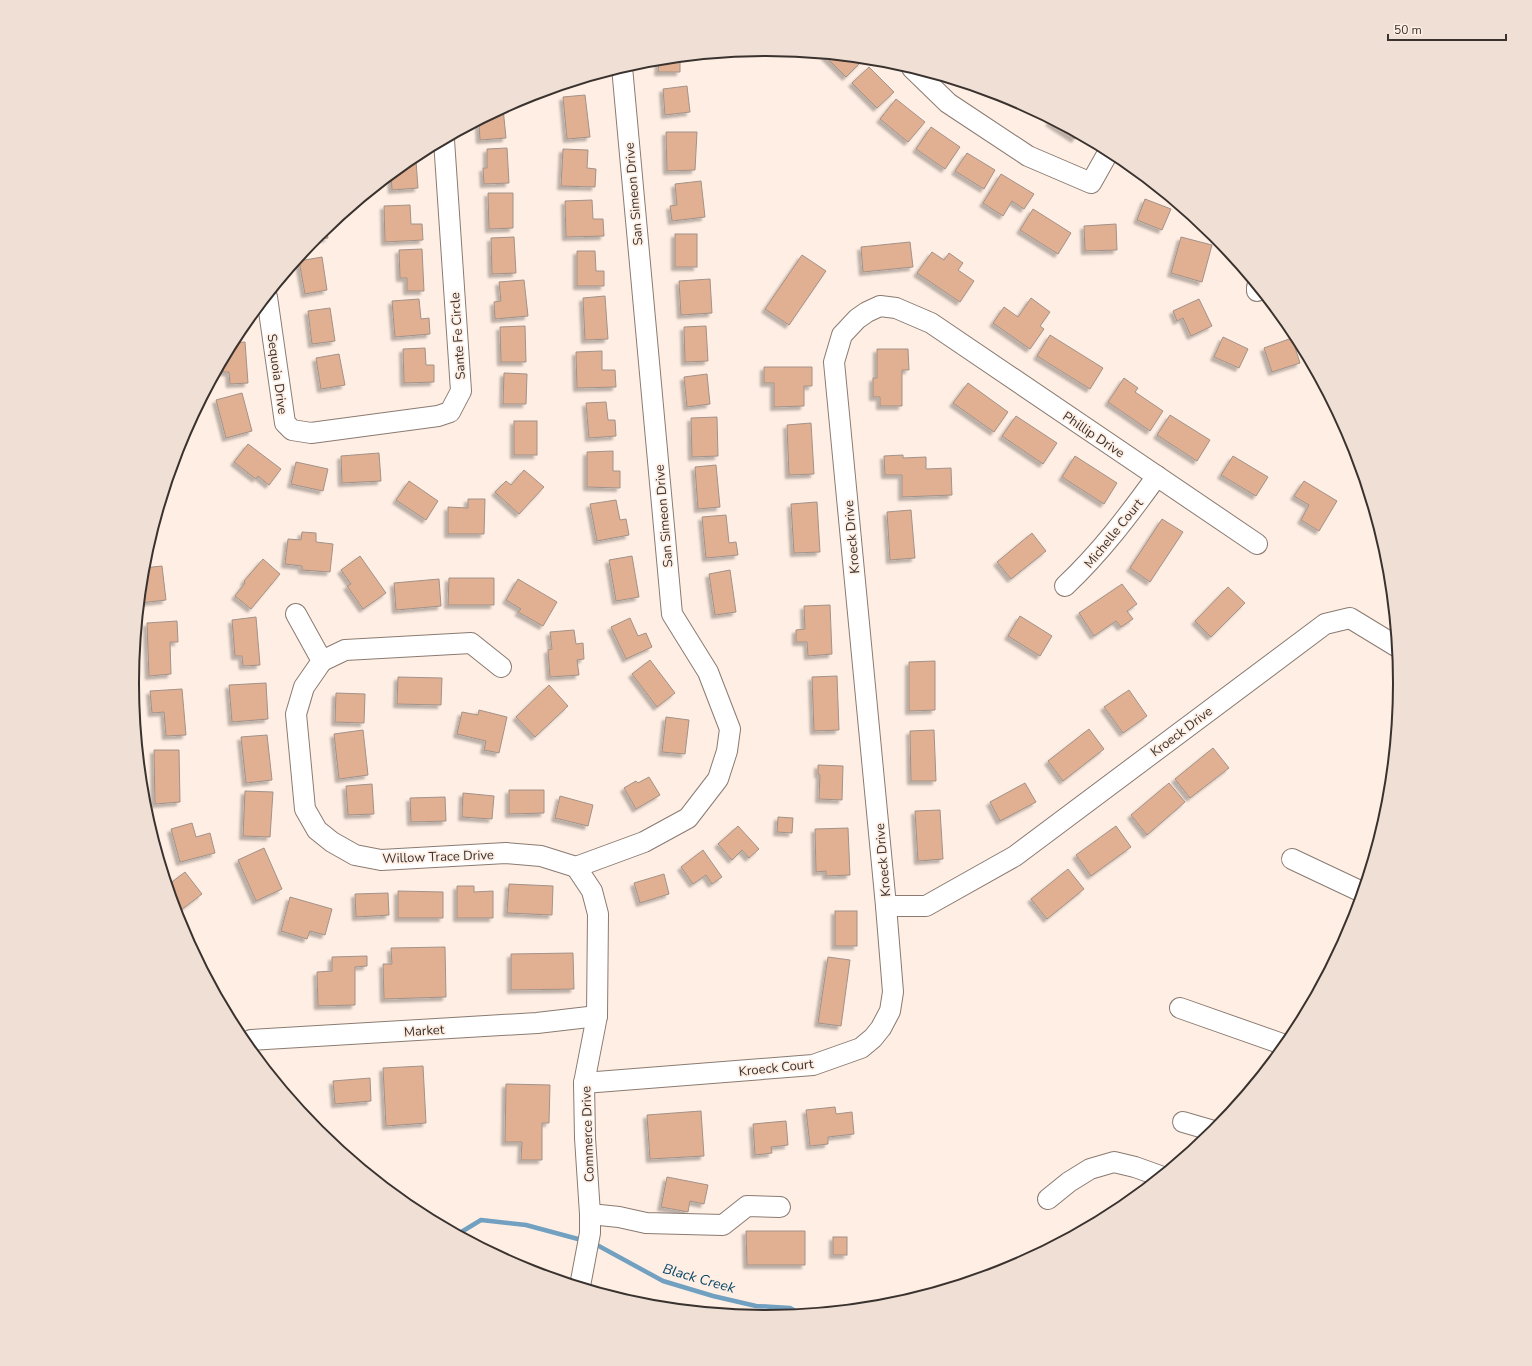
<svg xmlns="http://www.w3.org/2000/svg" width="1532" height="1366" font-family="'Nunito Sans',sans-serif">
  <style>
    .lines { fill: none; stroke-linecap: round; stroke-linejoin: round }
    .stream { stroke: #71a0c1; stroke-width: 4.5 }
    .building { fill: #e1af92; stroke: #a29289; filter: url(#shadow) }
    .minor-casing { stroke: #8a7b72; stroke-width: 22 }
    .minor { stroke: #fff; stroke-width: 20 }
    .labels { text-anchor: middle; stroke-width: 3.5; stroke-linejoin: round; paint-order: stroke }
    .street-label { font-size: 13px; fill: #39322e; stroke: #ffeee3 }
    .water-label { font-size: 14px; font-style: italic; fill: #074667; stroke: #ffeee3 }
    .rim { fill: none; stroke: #39322e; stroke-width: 2 }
  </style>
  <defs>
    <filter id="shadow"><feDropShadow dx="-3.5" dy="3.5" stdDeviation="1" flood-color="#0004"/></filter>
  </defs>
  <rect width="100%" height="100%" fill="#ffeee3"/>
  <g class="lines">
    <!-- stream -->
    <g class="stream">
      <path d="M458,1234L481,1220L526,1225L578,1239"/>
      <path d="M597,1245L663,1281L713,1296L756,1306L790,1308L801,1314"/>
    </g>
  </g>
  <!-- building -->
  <g class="building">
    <path d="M824,55L859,58L862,61L846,77Z"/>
    <path d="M680,57V72H658L659,60Z"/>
    <path d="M869,67L894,92L877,108L852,83Z"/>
    <path d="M687,86L690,112L665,115L663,89Z"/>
    <path d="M585,95L590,137L567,139L563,97Z"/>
    <path d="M896,99L925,122L908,142L880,119Z"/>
    <path d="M503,108L506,138L480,140L479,124H484V118Z"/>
    <path d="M1051,120L1078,134L1075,139L1049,122Z"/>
    <path d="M931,127L960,147L945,169L916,149Z"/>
    <path d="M666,132H697L695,170L667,171Z"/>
    <path d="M507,148L509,183L484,184L483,168H487V149Z"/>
    <path d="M563,149L588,150L587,168L596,169L595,187L561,186Z"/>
    <path d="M967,153L995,170L984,189L955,171Z"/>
    <path d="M416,161L418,188L392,190L391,175L406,162Z"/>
    <path d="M1001,174L1034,194L1024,209L1012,201L1003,216L983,203Z"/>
    <path d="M701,181L705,217L672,221L670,206L677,205L675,184Z"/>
    <path d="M488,193H513V228L489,229Z"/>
    <path d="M1145,199L1171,209L1162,230L1137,220Z"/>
    <path d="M592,200L593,219H603L604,236L566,237L565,201Z"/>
    <path d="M410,205L411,224H422L423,240L385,242L384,206Z"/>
    <path d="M1033,209L1071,233L1058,254L1020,230Z"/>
    <path d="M1116,224L1117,250L1085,251L1084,226Z"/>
    <path d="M326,227L328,238L313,240Z"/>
    <rect x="675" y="234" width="22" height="33"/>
    <path d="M514,237L516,273L492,274L491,238Z"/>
    <path d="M1181,237L1212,245L1202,282L1171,273Z"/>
    <path d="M910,242L913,267L863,272L861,247Z"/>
    <path d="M422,249L424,291H407V278H400L399,250Z"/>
    <path d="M577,251H595L596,271H604V286H577Z"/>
    <path d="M932,252L944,260L949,253L963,263L958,270L974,281L960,302L917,273Z"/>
    <path d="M802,255L826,271L789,325L765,309Z"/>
    <path d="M322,257L327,290L305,294L299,261Z"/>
    <path d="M710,279L712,313L681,315L679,281Z"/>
    <path d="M524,280L528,316L495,319L494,302L501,301L499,282Z"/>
    <path d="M605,296L608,339L585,340L583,298Z"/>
    <path d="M1031,298L1050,312L1040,326L1044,329L1030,349L993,323L1004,307L1018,317Z"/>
    <path d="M419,299L421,319L429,318L430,334L395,337L392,301Z"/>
    <path d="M1199,299L1212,326L1191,336L1183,318L1177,321L1173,311Z"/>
    <path d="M330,308L335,341L312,344L308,311Z"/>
    <path d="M525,326L526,362H501L500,327Z"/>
    <path d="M706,326L708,361L685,362L684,327Z"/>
    <path d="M1050,335L1103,368L1090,389L1037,356Z"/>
    <path d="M1223,337L1248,349L1239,368L1214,357Z"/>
    <path d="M1292,338L1300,363L1272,372L1264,348Z"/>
    <path d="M245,342L248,383L230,384L229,372H223L222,362L232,343Z"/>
    <path d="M425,348L426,365H434V382L404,383L403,349Z"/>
    <path d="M877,349H908L909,370H902V406H880V397H873V378H877Z"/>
    <path d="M602,351V370H615L616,387L577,388L576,352Z"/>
    <path d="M339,354L345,385L321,389L316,358Z"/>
    <path d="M764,367H812V386H804V406L774,407V383H764Z"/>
    <path d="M504,373L527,374L526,404H503Z"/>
    <path d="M707,374L710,404L687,407L684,377Z"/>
    <path d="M1124,378L1138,388L1135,392L1163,411L1150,431L1108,402Z"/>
    <path d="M968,383L1008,412L994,432L953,403Z"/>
    <path d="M242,393L252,431L226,438L216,400Z"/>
    <path d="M606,402L608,420H615L616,436L589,438L586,403Z"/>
    <path d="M1170,415L1210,440L1197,461L1157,435Z"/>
    <path d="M1016,416L1057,443L1043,464L1002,436Z"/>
    <path d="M717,417L718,456L692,457L691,418Z"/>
    <rect x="514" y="421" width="23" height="34"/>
    <path d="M811,423L814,474L789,475L787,425Z"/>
    <path d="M248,444L281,469L269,485L258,476L256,479L234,462Z"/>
    <path d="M613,451V471H620V488L587,487V452Z"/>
    <path d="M379,453L381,481L342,483L341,456Z"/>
    <path d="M903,455V458L926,457V469L951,468L952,495L902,497V475H885L884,456Z"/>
    <path d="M1075,456L1117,483L1104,504L1062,477Z"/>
    <path d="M1233,456L1268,477L1256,496L1221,475Z"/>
    <path d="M296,462L328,469L323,491L291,484Z"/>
    <path d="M716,465L720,507L698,509L695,467Z"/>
    <path d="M524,470L544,487L519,514L495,492L506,481L511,485Z"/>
    <path d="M409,481L438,501L426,520L396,500Z"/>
    <path d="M1304,481L1337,501L1319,531L1301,520L1309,505L1294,496Z"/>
    <path d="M468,499H485L484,534H448V507L468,508Z"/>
    <path d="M616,500L620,520L626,519L629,535L597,541L590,504Z"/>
    <path d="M817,502L820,552L794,553L791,504Z"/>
    <path d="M911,510L915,558L890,560L887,512Z"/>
    <path d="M726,515L729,543L736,542L738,555L706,558L702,517Z"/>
    <path d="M1162,519L1183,532L1150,582L1130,568Z"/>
    <path d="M302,532L316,533V542L333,544L330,572L302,570V566L285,564L288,539L301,540Z"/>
    <path d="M1032,533L1046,551L1011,579L997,562Z"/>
    <path d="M360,556L386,593L363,609L347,586L351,584L341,570Z"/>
    <path d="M632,556L639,597L616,601L609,560Z"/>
    <path d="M263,559L280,574L251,609L235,596L245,583L244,581Z"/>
    <path d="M162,566L166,600L140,603L143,568Z"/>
    <path d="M730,570L736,612L715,615L709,574Z"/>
    <path d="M449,578H494V605H448Z"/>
    <path d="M439,579L441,606L396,610L394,583Z"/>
    <path d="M518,579L557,602L543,626L518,612L521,609L506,600Z"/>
    <path d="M1122,584L1137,604L1127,611L1133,619L1121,627L1116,621L1094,636L1079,613Z"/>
    <path d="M1228,587L1245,603L1211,637L1195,621Z"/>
    <path d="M830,605L832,654L808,656L807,642H796V630L805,629L804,606Z"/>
    <path d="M1020,616L1052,636L1040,656L1008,636Z"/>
    <path d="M256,617L260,665L243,666L242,656H235L232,620Z"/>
    <path d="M630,618L638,636L646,633L652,647L626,659L611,627Z"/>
    <path d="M177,621L178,642H170L171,674L149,676L147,623Z"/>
    <path d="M574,630L576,644L583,643L584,659L577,660L579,675L550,677L548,650L552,649L550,632Z"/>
    <path d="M650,660L675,693L657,707L632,674Z"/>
    <path d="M935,661V710L909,711V662Z"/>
    <path d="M837,676L839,730L814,731L812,677Z"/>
    <path d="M398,677L442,678L441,705L397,704Z"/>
    <path d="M266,683L268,719L232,722L229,685Z"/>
    <path d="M549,685L568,706L535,737L516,717Z"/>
    <path d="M182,689L186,735L166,736L164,712L152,713L150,691Z"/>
    <path d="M1129,690L1147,716L1123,733L1104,707Z"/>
    <path d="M336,693L365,694L364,723L335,722Z"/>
    <path d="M479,710L507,717L499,753L484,750L486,741L457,734L462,712L478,715Z"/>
    <path d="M666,717L689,720L685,754L662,752Z"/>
    <path d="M1089,729L1104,749L1063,781L1048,761Z"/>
    <path d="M363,730L368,775L339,779L334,734Z"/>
    <path d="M934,730L936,781H911L910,731Z"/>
    <path d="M267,735L272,780L246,783L241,737Z"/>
    <path d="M1213,748L1229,768L1190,798L1175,779Z"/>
    <path d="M154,750H179L180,802L155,804Z"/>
    <path d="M818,765L843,766L842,800L819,799L820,775L818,774Z"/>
    <path d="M649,777L660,795L636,809L624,788L636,781L638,783Z"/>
    <path d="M1025,783L1036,802L1000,821L990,802Z"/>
    <path d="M1169,783L1185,802L1147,835L1131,815Z"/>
    <path d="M372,784L374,814L348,815L346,786Z"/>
    <path d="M509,790H544V813L509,814Z"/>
    <path d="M245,791L273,792L270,837L243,836Z"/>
    <path d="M463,793L494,796L492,819L462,817Z"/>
    <path d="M560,796L593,805L588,826L555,818Z"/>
    <path d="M445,797L446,821L411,822L410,798Z"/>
    <path d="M940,810L943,859L918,861L915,811Z"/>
    <path d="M778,817L793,818L792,833L777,832Z"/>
    <path d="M192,823L196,837L210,833L215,853L180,862L171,829Z"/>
    <path d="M738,826L759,849L749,858L742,850L732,860L718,844Z"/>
    <path d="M1116,826L1131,847L1091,876L1076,855Z"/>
    <path d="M848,828L850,875L826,876V871L816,872L815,829Z"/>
    <path d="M264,848L282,889L256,901L238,860Z"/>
    <path d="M703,850L722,877L712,884L706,875L693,884L681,867Z"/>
    <path d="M1068,869L1084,889L1047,919L1031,899Z"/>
    <path d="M185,872L202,894L177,913L168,885Z"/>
    <path d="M664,874L669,894L640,903L634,883Z"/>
    <path d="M509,884L553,886L552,915L507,913Z"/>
    <path d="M457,886H474V892L493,891V918H457Z"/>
    <path d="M398,891L443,892V918H398Z"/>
    <path d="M388,893L389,915L356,917L355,894Z"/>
    <path d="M290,897L332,909L325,935L310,931L307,939L281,931Z"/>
    <rect x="835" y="911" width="22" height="35"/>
    <path d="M445,947L446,997L384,999L383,964H392L391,948Z"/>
    <path d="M573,953L574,989L511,990V954Z"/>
    <path d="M367,956V966L355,967V1005L318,1006L317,972L332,971V957Z"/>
    <path d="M828,957L850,960L841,1026L818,1023Z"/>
    <path d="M423,1066L426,1123L386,1126L383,1068Z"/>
    <path d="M370,1078L371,1101L335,1104L333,1081Z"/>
    <path d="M506,1084L550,1085L549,1123H542V1160H521L522,1142H505Z"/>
    <path d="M835,1107L836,1114L852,1112L854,1134L828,1137V1144L810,1146L806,1110Z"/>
    <path d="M701,1111L704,1156L650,1159L647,1115Z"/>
    <path d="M786,1121L788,1145L771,1147L772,1153L755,1155L753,1124Z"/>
    <path d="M667,1177L708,1185L704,1204L690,1201L688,1212L661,1207Z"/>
    <path d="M746,1231H805V1265H747Z"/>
    <rect x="833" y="1237" width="14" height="18"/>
  </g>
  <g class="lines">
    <!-- minor casing -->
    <g class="minor-casing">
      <g id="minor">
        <path d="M912,68L948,103L1028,156L1091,183L1109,151"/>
        <path d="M1257,291V287"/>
        <path d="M267,297L285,423L292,430L311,433L438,416L450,412L461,391L444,140"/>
        <path d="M1065,586C1101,552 1128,516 1157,476"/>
        <path d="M296,614L322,661L304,687L296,714L305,809L317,830L332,842L355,855L381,860L506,853L541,856L576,867"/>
        <path d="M322,661L345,650L471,643L501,667"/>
        <path d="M1292,859L1362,892"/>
        <path d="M576,867L644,842L688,818L718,779L727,751L730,729L708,672L672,614L622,67"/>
        <path d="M576,867L592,891L598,914L597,1016L584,1083L585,1138L590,1214V1233L580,1286"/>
        <path d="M886,906H926L1015,856L1325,624L1350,618L1396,646"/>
        <path d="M1180,1008L1285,1045"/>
        <path d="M251,1040L537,1023L597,1016"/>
        <path d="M584,1083L813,1065L861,1048L873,1038L881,1028L890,1011L893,992L886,906L834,362L842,335L857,319L867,312L880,306L896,308L931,323L1257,544"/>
        <path d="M1183,1122L1214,1131"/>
        <path d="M1048,1199L1069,1182L1090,1169L1114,1162L1135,1167L1160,1176"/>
        <path d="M590,1214L619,1217L646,1223L723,1225L747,1206L780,1207"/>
      </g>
    </g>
    <!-- minor -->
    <use href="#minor" class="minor"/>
  </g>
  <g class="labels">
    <!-- street labels -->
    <g class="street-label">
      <text transform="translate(633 194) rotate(-95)" y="5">San Simeon Drive</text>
      <text transform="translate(457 336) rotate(-94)" y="5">Sante Fe Circle</text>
      <text transform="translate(278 374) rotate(82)" y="5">Sequoia Drive</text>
      <text transform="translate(1094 434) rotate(34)" y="5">Phillip Drive</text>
      <text transform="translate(663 516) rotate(-95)" y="5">San Simeon Drive</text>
      <text transform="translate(1113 533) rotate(-51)" y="5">Michelle Court</text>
      <text transform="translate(851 537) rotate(-95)" y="5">Kroeck Drive</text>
      <text transform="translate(1181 731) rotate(-37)" y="5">Kroeck Drive</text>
      <text transform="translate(438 856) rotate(-2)" y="5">Willow Trace Drive</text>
      <text transform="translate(882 860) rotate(-95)" y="5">Kroeck Drive</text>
      <text transform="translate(424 1030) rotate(-4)" y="5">Market</text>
      <text transform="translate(776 1067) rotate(-6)" y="5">Kroeck Court</text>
      <text transform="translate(587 1134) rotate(-92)" y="5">Commerce Drive</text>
    </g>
    <!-- water labels -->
    <g class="water-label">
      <text transform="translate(699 1278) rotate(16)" y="5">Black Creek</text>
    </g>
  </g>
  <!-- crop -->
  <path d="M0 0H1532V1366H0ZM139 683a627 627 0 1 1 1254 0a627 627 0 1 1-1254 0Z" fill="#efdfd5" fill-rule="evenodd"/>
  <path class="rim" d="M139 683a627 627 0 1 1 1254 0a627 627 0 1 1-1254 0Z"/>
  <!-- scale -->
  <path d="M1388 34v6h118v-6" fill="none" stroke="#39322e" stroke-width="2"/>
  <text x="1394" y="34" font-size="12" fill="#39322e" stroke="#ffeee3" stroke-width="3" paint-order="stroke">50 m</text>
</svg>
